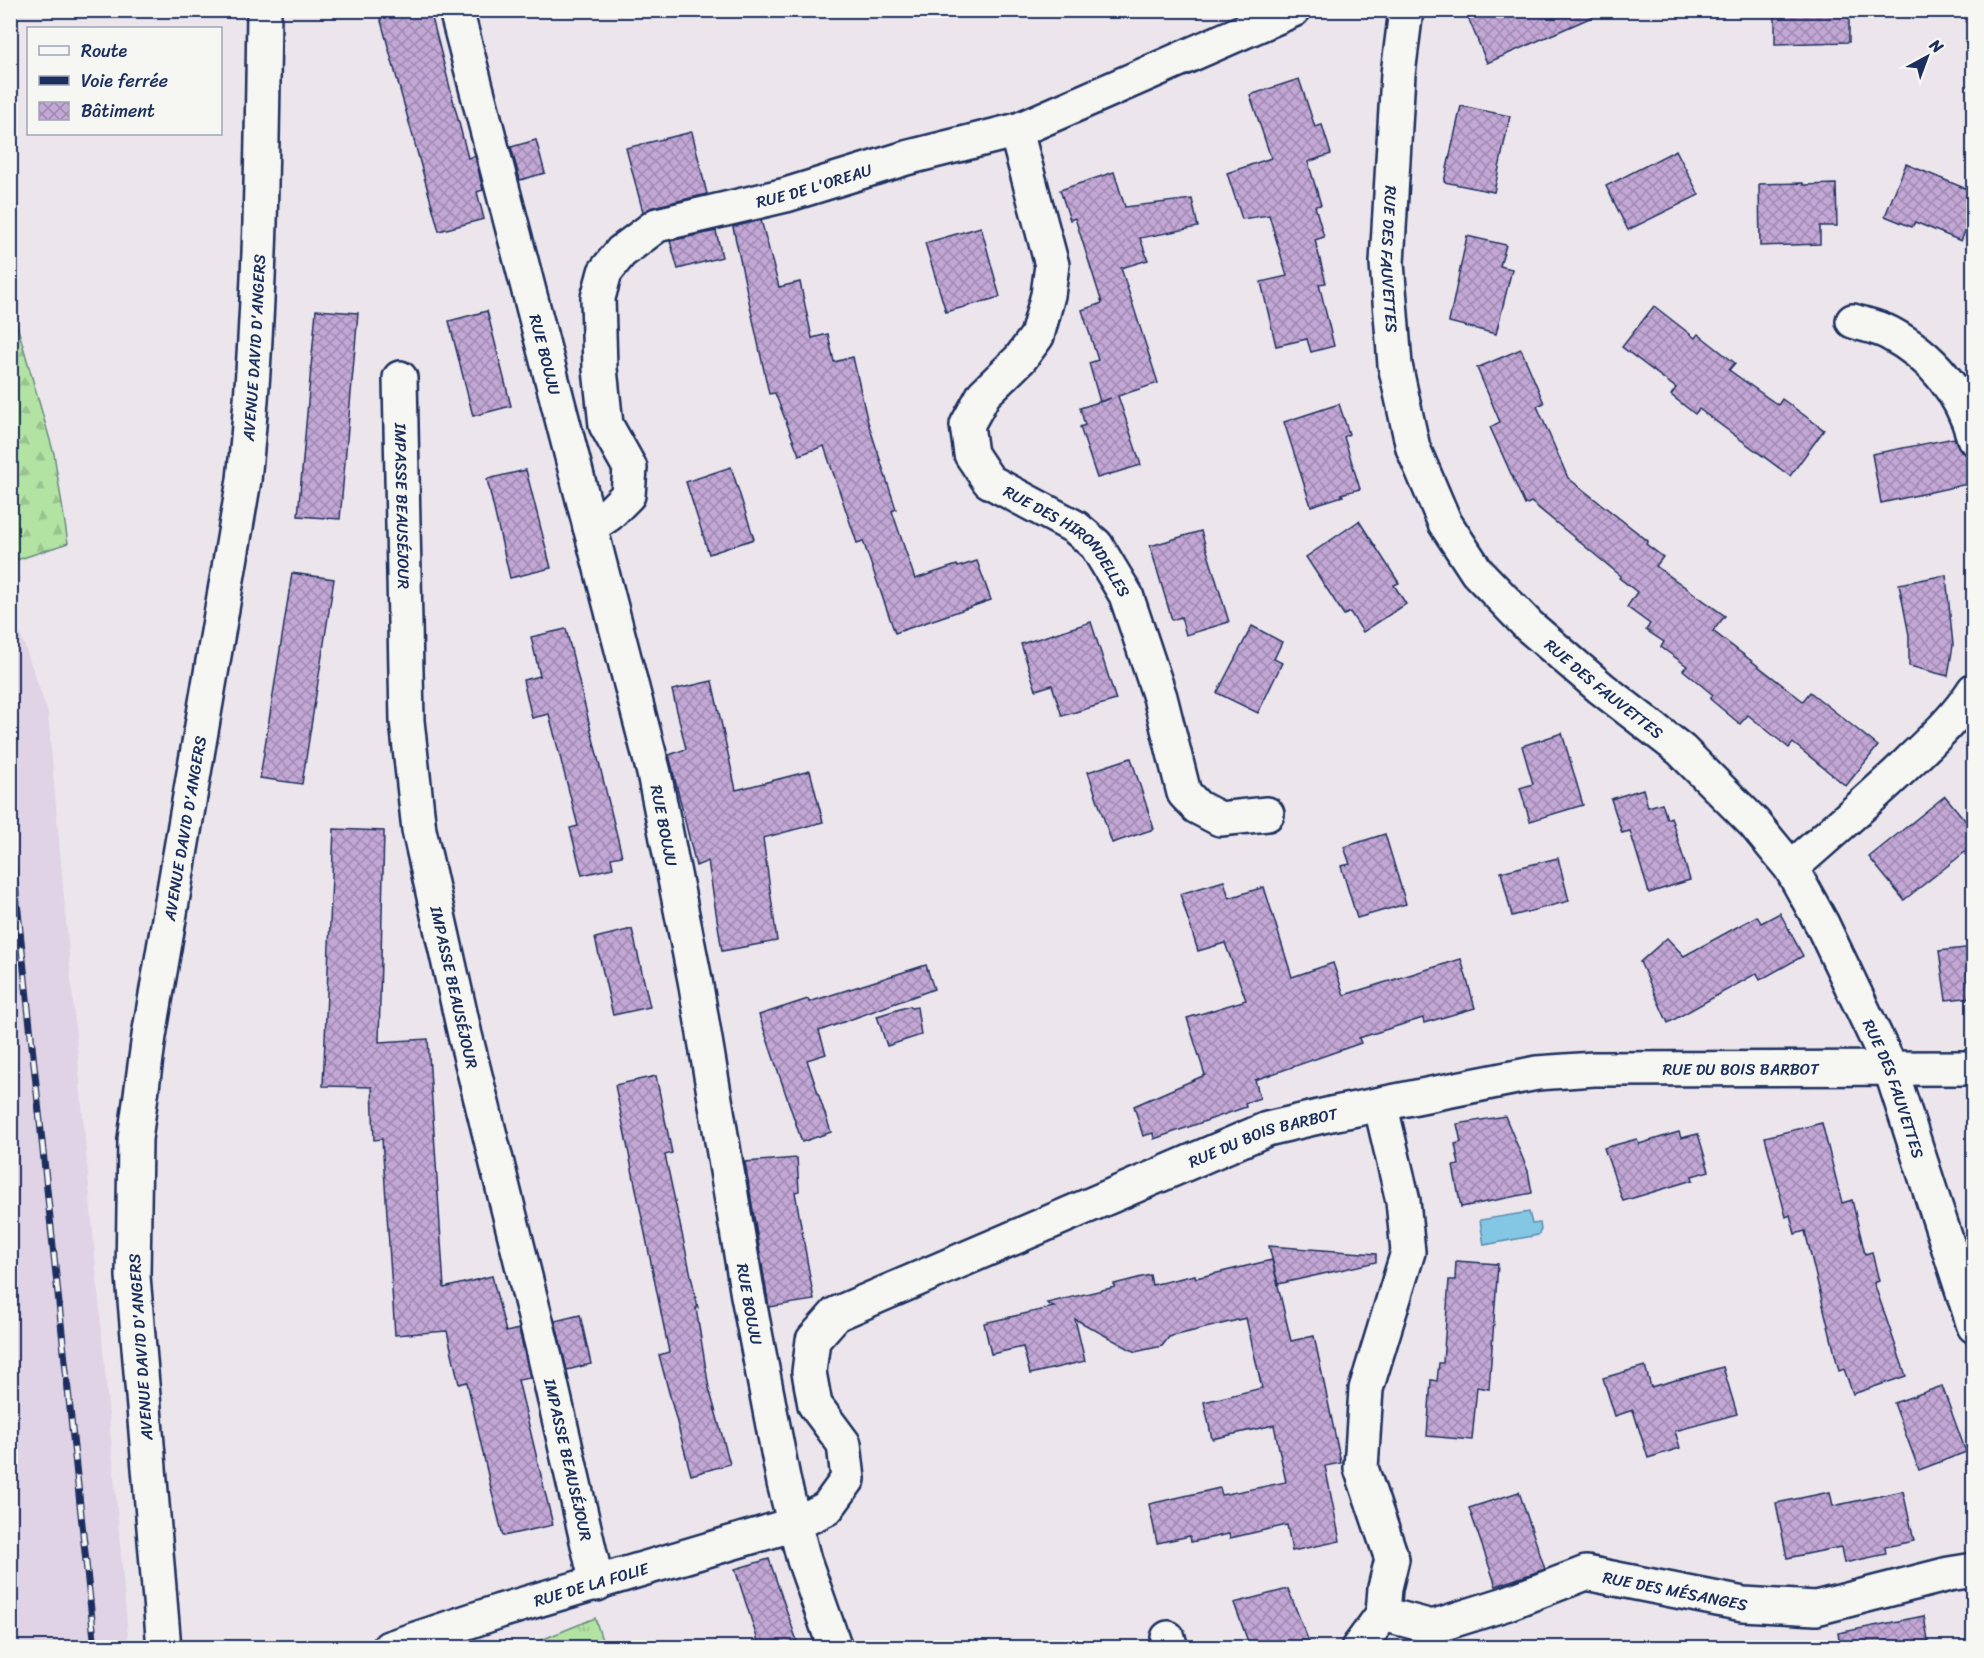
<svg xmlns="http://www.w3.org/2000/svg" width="1984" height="1658" font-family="Sriracha,sans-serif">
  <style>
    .built { fill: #e0d3e5 }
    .forest { fill: url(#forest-firs); stroke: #678980; stroke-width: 1.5 }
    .park { fill: url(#park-tufts); stroke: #678980; stroke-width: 1.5 }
    .water { fill: #83c7e4; stroke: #598aae; stroke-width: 1.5 }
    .building { fill: url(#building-cross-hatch); stroke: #1b2f5e; stroke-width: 1.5 }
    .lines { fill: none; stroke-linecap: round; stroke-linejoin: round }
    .street-casing { stroke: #1b2f5e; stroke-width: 38 }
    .secondary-casing { stroke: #1b2f5e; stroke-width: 38 }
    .street { stroke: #f6f6f2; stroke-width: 33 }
    .secondary { stroke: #f6f6f2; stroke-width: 33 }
    .rail-casing { stroke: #1b2f5e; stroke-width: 7 }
    .rail { stroke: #f6f6f2; stroke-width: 4.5; stroke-dasharray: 14; stroke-linecap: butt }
    .labels { text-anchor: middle; stroke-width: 4.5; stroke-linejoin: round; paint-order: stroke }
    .street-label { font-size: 16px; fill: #1b2f5e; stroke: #f6f6f2 }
  </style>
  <defs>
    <pattern id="forest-firs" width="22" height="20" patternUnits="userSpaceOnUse" patternTransform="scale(1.5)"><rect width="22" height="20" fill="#b3e3a3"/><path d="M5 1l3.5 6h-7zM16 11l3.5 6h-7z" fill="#99c38f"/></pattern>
    <pattern id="park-tufts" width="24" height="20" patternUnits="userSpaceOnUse" patternTransform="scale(1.5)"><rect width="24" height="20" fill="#b3e3a3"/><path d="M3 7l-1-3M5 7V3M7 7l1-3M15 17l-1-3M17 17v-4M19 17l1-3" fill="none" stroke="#99c38f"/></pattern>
    <pattern id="building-cross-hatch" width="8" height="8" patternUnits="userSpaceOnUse" patternTransform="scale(1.5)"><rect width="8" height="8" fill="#c3a7d5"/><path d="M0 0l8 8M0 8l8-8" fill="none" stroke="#9e88b0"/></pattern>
  </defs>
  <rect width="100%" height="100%" fill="#ece6ec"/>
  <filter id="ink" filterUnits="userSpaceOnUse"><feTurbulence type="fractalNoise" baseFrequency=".0167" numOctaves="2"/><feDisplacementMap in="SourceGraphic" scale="12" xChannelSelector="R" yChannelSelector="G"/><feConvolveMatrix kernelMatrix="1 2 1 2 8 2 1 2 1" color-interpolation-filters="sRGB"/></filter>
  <g filter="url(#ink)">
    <!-- built -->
    <path class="built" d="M11,607L48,713L129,1647H11Z"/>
    <!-- forest -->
    <path class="forest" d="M10,301L54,454L68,543L11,562Z"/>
    <!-- park -->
    <path class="park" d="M595,1618L604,1647H524Z"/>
    <!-- water -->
    <path class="water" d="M1529,1212L1532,1224L1540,1223L1541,1230L1538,1235L1484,1245L1480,1220Z"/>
    <!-- building -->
    <g class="building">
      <path d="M378,10H430L468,158L475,156L483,190L477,192L484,219L439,231Z"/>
      <path d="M1465,10H1608L1487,63Z"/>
      <path d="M1775,10H1849V42L1775,44Z"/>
      <path d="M1299,79L1315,127L1322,125L1331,154L1308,162L1321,205L1315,206L1324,237L1315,240L1326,283L1319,284L1334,346L1311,352L1307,339L1276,346L1261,282L1287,276L1269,215L1242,219L1227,173L1271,158L1250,95Z"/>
      <path d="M1461,106L1510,116L1494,192L1444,182Z"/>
      <path d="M692,132L707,194L653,207L643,212L626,148Z"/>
      <path d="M536,140L545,173L520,180L511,147Z"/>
      <path d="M1676,150L1699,195L1628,230L1606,186Z"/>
      <path d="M1906,164L1974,192V211L1961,241L1915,222L1912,227L1885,216Z"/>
      <path d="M1114,172L1125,207L1192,199L1198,227L1140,238L1148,260L1121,268L1158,383L1118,396L1141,465L1097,478L1080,427L1085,425L1080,408L1111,398L1100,402L1089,363L1098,360L1082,310L1102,303L1075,218L1070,220L1060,190Z"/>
      <path d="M1803,183V185L1836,184L1837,226H1820V244L1760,246L1759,184Z"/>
      <path d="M761,220L779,287L800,282L812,338L828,334L834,362L853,357L867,419L896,509L892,511L915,579L957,565L958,567L977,561L991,600L895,633L863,541L857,543L824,446L799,455L775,393L769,394L733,227Z"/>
      <path d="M981,227L1000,297L946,312L925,243Z"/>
      <path d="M716,231L722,257L678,269L670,241Z"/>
      <path d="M1467,236L1506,245L1500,266L1512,269L1496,334L1449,322Z"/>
      <path d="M1654,306L1695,338L1698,334L1735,363L1729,370L1778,405L1782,399L1824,430L1790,476L1699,409L1695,414L1671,395L1676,388L1622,347Z"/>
      <path d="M316,310L358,313L340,519L298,516Z"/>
      <path d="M487,311L511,406L473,416L449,321Z"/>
      <path d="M1521,349L1544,403L1537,406L1568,478L1648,541L1646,544L1663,557L1656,566L1725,616L1713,631L1803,701L1810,692L1878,746L1846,786L1793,743L1789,748L1748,715L1740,724L1710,699L1713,695L1683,670L1687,666L1661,647L1664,642L1646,630L1650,624L1627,607L1637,592L1619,578L1621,576L1531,502L1525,505L1490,427L1500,422L1477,368Z"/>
      <path d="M1339,404L1349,434L1344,437L1360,489L1341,494L1343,496L1311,506L1284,422Z"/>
      <path d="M1954,438L1961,452L1967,455L1972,483L1881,503L1872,454Z"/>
      <path d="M731,467L754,539L709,554L686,482Z"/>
      <path d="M526,470L551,568L510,578L487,479Z"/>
      <path d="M1359,521L1399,583L1394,585L1406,604L1363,632L1350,612L1344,615L1306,557Z"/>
      <path d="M1201,531L1229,622L1186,635L1181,617L1172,620L1150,546Z"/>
      <path d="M292,573L334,579L302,784L260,778Z"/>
      <path d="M1946,575L1953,645L1948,676L1909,666V635L1899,584Z"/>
      <path d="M1091,622L1116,700L1062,716L1052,685L1036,690L1021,644Z"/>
      <path d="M1252,626L1282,642L1274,659L1282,663L1258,713L1217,693Z"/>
      <path d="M566,629L622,856L611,858L613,868L582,875L570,828L578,826L549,714L532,718L523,680L540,676L531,637Z"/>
      <path d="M712,681L736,790L810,771L823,822L763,838L777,941L722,951L708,861L696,866L669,755L686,749L672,690Z"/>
      <path d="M1562,733L1583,805L1530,821L1520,788L1533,784L1522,746Z"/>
      <path d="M1131,758L1154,829L1112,843L1088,772Z"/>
      <path d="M1643,789L1648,807L1662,803L1667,819L1671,817L1690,880L1649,893L1630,831L1622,833L1611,799Z"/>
      <path d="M1945,796L1974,831V845L1904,900L1869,857Z"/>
      <path d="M334,829L384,831L379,1042L428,1039L444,1288L492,1276L506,1332L519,1329L530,1378L518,1380L553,1525L503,1536L492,1493L467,1382L459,1384L447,1331L395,1335L382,1139L374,1140L372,1087L323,1086Z"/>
      <path d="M1385,834L1406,904L1357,918L1341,866L1350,864L1344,847Z"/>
      <path d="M1558,858L1569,901L1512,916L1501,872Z"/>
      <path d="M1224,881L1229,898L1264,887L1292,977L1333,963L1344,995L1461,959L1475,1008L1424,1023L1423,1018L1359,1038L1361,1043L1255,1080L1260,1098L1245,1103L1246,1107L1154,1139L1153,1133L1143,1136L1134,1106L1205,1075L1187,1018L1246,1000L1225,943L1198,951L1180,894Z"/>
      <path d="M1780,913L1803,956L1760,980L1757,973L1668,1023L1640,962L1667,938L1684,956L1757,916L1761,923Z"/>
      <path d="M632,929L650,1007L613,1015L595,938Z"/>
      <path d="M1974,947V997L1946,1000L1939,951Z"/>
      <path d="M926,965L934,989L819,1031L826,1054L807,1060L831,1132L802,1142L759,1015L808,999L809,1002Z"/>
      <path d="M910,1006L911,1008L917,1007L921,1035L887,1046L877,1016Z"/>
      <path d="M656,1076L672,1153L665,1155L698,1308H696L709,1388L730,1464L691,1475L659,1355L669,1352L615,1085Z"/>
      <path d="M1505,1116L1528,1171L1532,1193L1461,1207L1453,1166L1459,1165L1455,1144L1461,1142L1457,1124Z"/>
      <path d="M1822,1123L1842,1203L1852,1200L1865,1254L1872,1252L1879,1281L1874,1283L1906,1376L1853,1394L1844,1369L1839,1371L1805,1231L1795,1234L1790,1215L1786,1217L1765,1137Z"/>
      <path d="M1679,1132L1681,1138L1698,1134L1709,1171L1692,1176L1693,1180L1623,1201L1604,1148L1637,1139L1639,1144Z"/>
      <path d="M797,1158L799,1191L795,1192L814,1300L769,1307L745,1162Z"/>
      <path d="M1269,1246L1376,1254V1262L1278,1284Z"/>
      <path d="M1272,1260L1291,1341L1314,1336L1341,1463L1325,1466L1340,1541L1292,1551L1287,1525L1230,1538L1229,1534L1191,1542L1190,1536L1157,1543L1149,1504L1220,1488L1222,1495L1286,1482L1274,1425L1212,1439L1204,1402L1262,1388L1246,1318L1169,1337L1162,1346L1135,1352L1075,1319L1085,1361L1030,1374L1023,1347L991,1354L984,1323L1054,1307L1047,1303L1115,1287L1114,1284L1150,1275L1152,1285L1195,1275L1196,1278Z"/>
      <path d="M1456,1261L1498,1264L1489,1389L1477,1387L1472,1440L1427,1436L1431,1380L1437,1381L1439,1363H1443L1449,1280H1455Z"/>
      <path d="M580,1315L591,1364L567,1370L555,1321Z"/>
      <path d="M1645,1366L1651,1387L1723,1367L1737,1414L1675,1431L1680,1448L1648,1458L1633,1410L1615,1416L1603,1378Z"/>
      <path d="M1942,1386L1966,1452L1919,1470L1894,1403Z"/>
      <path d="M1903,1491L1914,1541L1885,1547L1886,1554L1844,1563L1841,1547L1787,1558L1776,1503L1830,1492L1833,1506Z"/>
      <path d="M1519,1492L1545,1569L1496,1586L1469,1508Z"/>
      <path d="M769,1559L799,1647H760L735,1569Z"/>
      <path d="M1288,1589L1311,1647H1250L1234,1603Z"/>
      <path d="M1924,1616L1929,1647H1840L1838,1633Z"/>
    </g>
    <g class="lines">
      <!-- street casing -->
      <g class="street-casing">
        <g id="street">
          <path id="s1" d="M456,10L654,773L695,980L748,1296L784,1483L804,1560L835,1648"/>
          <path id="s2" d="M1406,10L1398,74L1387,263L1395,365L1413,448L1445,523L1477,572L1529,626L1601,688L1681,750L1754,823L1791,868L1822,924L1890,1067L1974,1326"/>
          <path id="s3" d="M1018,130L1020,146L1052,265L1048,295L1037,336L1020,359L984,394L967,425L971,454L989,481L1075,527L1096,545L1126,595L1160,697L1184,793L1197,807L1220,819L1267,814"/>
          <path d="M1853,321C1865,325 1878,327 1889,333C1932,356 1961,391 1974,438"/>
          <path id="s4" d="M400,378L407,721L419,830L465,1035L544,1353L597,1584"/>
          <path id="s5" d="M590,527L608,515L628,495L630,468L606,425L600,369L598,298L605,272L621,252L657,225L786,195L906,158L1018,130L1293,10"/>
          <path d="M1791,868C1831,833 1871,799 1909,762C1932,740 1956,718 1974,690"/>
          <path id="s6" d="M1383,1104L1384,1120L1403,1201L1408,1252L1366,1389L1361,1468L1392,1559L1385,1588L1383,1614L1432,1627L1505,1604L1586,1573L1743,1604L1816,1608L1949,1574L1974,1570"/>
          <path d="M1168,1638L1171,1648"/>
          <path id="s7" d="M389,1648L500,1611L795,1524L827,1508L848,1479L844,1444L815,1405L809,1372L813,1340L836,1314L1267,1129L1331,1114L1537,1073L1594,1069L1974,1068"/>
          <path d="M1358,1648L1383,1614"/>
        </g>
      </g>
      <!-- secondary casing -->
      <g class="secondary-casing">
        <g id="secondary">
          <path id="s8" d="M164,1648L133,1276L135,1139L149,1036L244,480C260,324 262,167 264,10"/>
        </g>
      </g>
      <!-- street -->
      <use href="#street" class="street"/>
      <!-- secondary -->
      <use href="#secondary" class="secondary"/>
      <!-- rail casing -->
      <g class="rail-casing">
        <path id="rail" d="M10,835L95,1648"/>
      </g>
      <!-- rail -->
      <use href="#rail" class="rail"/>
    </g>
  </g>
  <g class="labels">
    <!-- street labels -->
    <g class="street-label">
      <text dy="6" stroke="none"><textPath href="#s5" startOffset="513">RUE DE L'OREAU</textPath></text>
      <text dy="6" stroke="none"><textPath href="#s2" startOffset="250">RUE DES FAUVETTES</textPath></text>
      <text dy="6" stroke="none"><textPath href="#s8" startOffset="1311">AVENUE DAVID D'ANGERS</textPath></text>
      <text dy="6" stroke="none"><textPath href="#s1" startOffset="356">RUE BOUJU</textPath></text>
      <text dy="6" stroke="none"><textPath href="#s4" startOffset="128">IMPASSE BEAUSÉJOUR</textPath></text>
      <text dy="6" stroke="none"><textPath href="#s3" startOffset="489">RUE DES HIRONDELLES</textPath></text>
      <text dy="6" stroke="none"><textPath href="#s2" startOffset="754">RUE DES FAUVETTES</textPath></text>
      <text dy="6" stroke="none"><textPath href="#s1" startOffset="842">RUE BOUJU</textPath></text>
      <text dy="6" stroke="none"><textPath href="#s8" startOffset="825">AVENUE DAVID D'ANGERS</textPath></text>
      <text dy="6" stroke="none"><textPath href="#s4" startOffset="614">IMPASSE BEAUSÉJOUR</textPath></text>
      <text dy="6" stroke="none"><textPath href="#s7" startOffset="1629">RUE DU BOIS BARBOT</textPath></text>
      <text dy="6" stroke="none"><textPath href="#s2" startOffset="1258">RUE DES FAUVETTES</textPath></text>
      <text dy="6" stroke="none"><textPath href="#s7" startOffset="1143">RUE DU BOIS BARBOT</textPath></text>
      <text dy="6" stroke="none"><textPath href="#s1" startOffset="1328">RUE BOUJU</textPath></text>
      <text transform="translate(140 1347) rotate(-94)" y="6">AVENUE DAVID D'ANGERS</text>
      <text dy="6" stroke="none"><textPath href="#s4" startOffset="1100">IMPASSE BEAUSÉJOUR</textPath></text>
      <text dy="6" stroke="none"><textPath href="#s7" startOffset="212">RUE DE LA FOLIE</textPath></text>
      <text dy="6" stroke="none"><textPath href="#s6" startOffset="830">RUE DES MÉSANGES</textPath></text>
    </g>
  </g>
  <!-- margin -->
  <rect width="1984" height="1658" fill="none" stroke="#f6f6f2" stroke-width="36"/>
  <rect x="18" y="18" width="1948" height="1622" fill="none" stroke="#1b2f5e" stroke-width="2" filter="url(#ink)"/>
  <!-- legend -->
  <rect x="27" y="27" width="195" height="108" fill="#f6f6f2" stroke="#9ea6b7" stroke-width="1.5"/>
  <rect x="39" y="46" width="30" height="9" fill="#f6f6f2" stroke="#9ea6b7" stroke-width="1.5"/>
  <text x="81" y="57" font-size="18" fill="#1b2f5e">Route</text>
  <rect x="39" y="76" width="30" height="9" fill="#1b2f5e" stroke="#9ea6b7" stroke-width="1.5"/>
  <text x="81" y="87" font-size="18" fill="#1b2f5e">Voie ferrée</text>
  <rect x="39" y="102" width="30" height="18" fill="url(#building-cross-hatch)" stroke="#9ea6b7" stroke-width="1.5"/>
  <text x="81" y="117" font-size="18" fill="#1b2f5e">Bâtiment</text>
  <!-- north arrow -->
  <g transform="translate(1927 57) rotate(41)" stroke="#f6f6f2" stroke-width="4.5" paint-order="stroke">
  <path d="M0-4.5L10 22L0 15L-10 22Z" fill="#1b2f5e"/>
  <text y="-9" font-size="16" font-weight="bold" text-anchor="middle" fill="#1b2f5e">N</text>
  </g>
</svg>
